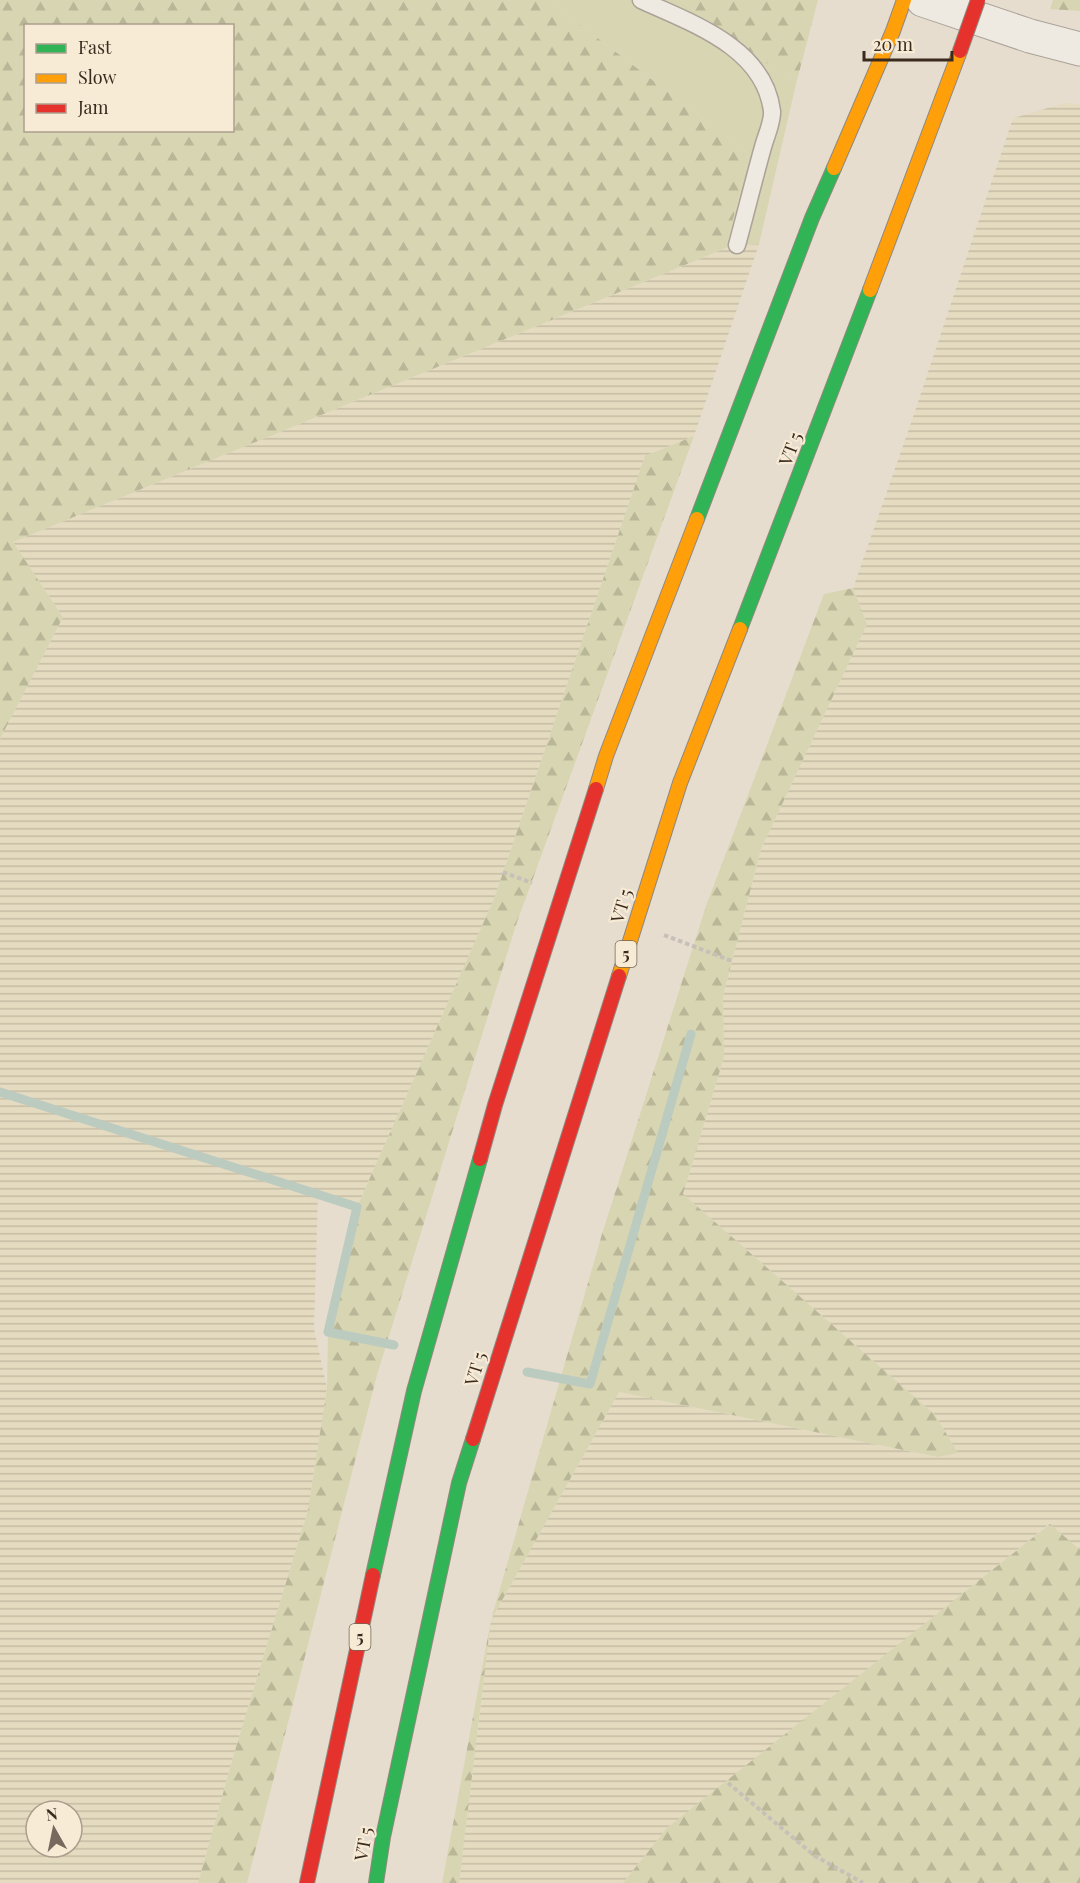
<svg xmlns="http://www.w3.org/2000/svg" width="1080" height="1883" font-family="'Playfair Display',serif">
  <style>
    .farmland { fill: url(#farmland-rules); fill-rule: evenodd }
    .grass { fill: #d8d5b2 }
    .forest { fill: url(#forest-firs); fill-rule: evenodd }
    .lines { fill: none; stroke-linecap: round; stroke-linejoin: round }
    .stream { stroke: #bbcbc0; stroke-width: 9 }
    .lane-casing { stroke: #aba298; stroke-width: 19 }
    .street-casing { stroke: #aba298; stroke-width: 35 }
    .fast-casing { stroke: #91887f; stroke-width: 16 }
    .slow-casing { stroke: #91887f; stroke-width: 16 }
    .jam-casing { stroke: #91887f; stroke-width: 16 }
    .path { stroke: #c7c0b8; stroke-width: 4; stroke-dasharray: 4.5 3; stroke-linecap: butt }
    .lane { stroke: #eee9e1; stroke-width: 16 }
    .street { stroke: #eee9e1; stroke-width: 33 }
    .fast { stroke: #30b455; stroke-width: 14 }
    .slow { stroke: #ff9f0a; stroke-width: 14 }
    .jam { stroke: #e5322d; stroke-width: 14 }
    .jam-bridge-casing { stroke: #91887f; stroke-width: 16; stroke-linecap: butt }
    .jam-bridge { stroke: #e5322d; stroke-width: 14 }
    .labels { text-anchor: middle; stroke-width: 4.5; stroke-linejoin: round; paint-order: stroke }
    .shield { fill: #f7ebd6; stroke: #736556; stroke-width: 1.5 }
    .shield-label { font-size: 16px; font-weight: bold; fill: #3b2b1f }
    .street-label { font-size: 18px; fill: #3b2b1f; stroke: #f7ebd6 }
  </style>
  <defs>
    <pattern id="farmland-rules" width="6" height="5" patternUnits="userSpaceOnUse" patternTransform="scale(1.5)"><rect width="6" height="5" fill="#e5dbc0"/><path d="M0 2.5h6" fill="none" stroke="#c5bca5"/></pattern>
    <pattern id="forest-firs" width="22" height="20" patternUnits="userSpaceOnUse" patternTransform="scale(1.5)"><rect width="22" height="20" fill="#d8d5b2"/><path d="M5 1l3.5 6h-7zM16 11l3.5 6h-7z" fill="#bab799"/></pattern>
  </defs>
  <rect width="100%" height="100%" fill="#e6ddcf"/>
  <!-- farmland -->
  <g class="farmland">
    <path d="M1065,103L1080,104V1550L1049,1524L728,1783L667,1828L623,1883H459L491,1620L619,1392L938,1457L958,1453L935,1415L683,1194L724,1057L723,996L761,849L867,624L853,588L911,423L1013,118Z"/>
    <path d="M759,244L694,436L645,456L494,899L357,1207L318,1194L314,1329L327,1388L308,1510L234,1754L198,1883H0V739L63,617L13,542L726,248L737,245ZM36,1811H72V1847H36Z"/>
  </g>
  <!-- grass -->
  <path class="grass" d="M548,0H680L796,84L759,244L737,245L726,248L749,154Z"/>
  <!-- forest -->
  <g class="forest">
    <path d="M0,0H548L749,154L726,248L13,542L63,617L0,739ZM26,26H232V130H26Z"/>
    <path d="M680,0H818L796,84Z"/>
    <path d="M1053,0H1080V11L1050,9Z"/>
    <path d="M694,436L516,925L377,1375L247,1883H198L234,1754L308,1510L327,1388L328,1332L357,1207L494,899L645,456Z"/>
    <path d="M853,588L867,624L761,849L723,996L724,1057L683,1194L935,1415L958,1453L938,1457L619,1392L491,1620L459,1883H442L491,1620L602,1234L706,906L824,594Z"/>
    <path d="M1050,1524L1080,1550V1883H623L667,1828Z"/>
  </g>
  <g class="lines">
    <!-- stream -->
    <g class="stream">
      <path d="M0,1092L357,1207L328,1332L394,1345"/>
      <path d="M527,1372L590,1384L691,1034"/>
    </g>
    <!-- lane casing -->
    <g class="lane-casing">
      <path id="lane" d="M641,0C691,23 764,47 772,111C773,121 766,136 763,147C754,179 746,212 737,245"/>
    </g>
    <!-- street casing -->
    <g class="street-casing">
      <path id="street" d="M923,0L1030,36L1080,49"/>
    </g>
    <!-- fast casing -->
    <g class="fast-casing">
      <g id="fast">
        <path d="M697,519L812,218L834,168"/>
        <path d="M740,629L870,290"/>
        <path d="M373,1575L414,1391L480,1159"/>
        <path d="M376,1883L383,1837L459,1483L473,1439"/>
      </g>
    </g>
    <!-- slow casing -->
    <g class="slow-casing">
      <g id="slow">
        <path d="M834,168L893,31L904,0"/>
        <path d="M870,290L960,51"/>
        <path d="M596,789L606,756L697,519"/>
        <path d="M619,976L680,783L740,629"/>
      </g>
    </g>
    <!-- jam casing -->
    <g class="jam-casing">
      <g id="jam">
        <path d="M480,1159L495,1105L596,789"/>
        <path d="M473,1439L619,976"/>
        <path d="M307,1883L373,1575"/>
      </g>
    </g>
    <!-- path -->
    <g class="path">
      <path d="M503,872L532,883"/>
      <path d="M664,935L732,961"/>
      <path d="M728,1783L815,1856L863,1883"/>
    </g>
    <!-- lane -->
    <use href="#lane" class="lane"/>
    <!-- street -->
    <use href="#street" class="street"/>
    <!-- fast -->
    <use href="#fast" class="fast"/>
    <!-- slow -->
    <use href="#slow" class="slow"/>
    <!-- jam -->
    <use href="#jam" class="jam"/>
    <!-- jam-bridge casing -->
    <g class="jam-bridge-casing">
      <path id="jam-bridge" d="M960,51L978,0"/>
    </g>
    <!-- jam-bridge -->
    <use href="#jam-bridge" class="jam-bridge"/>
  </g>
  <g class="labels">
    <!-- shield labels -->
    <g class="shield">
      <rect x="615.5" y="941" width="21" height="26" rx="4.5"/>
      <rect x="349.5" y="1624" width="21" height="26" rx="4.5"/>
    </g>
    <g class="shield-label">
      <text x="626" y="960">5</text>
      <text x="360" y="1643">5</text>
    </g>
    <!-- street labels -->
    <g class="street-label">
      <text transform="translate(791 449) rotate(-69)" y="6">VT 5</text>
      <text transform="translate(622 906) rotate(-73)" y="6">VT 5</text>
      <text transform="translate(476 1369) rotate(-73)" y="6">VT 5</text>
      <text transform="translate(364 1844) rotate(-80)" y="6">VT 5</text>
    </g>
  </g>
  <!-- legend -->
  <rect x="24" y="24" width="210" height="108" fill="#f7ebd6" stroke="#ac9e8d" stroke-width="1.5"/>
  <rect x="36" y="44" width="30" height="9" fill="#30b455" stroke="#ac9e8d" stroke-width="1.5"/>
  <text x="78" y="54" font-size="18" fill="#3b2b1f">Fast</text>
  <rect x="36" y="74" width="30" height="9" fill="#ff9f0a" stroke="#ac9e8d" stroke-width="1.5"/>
  <text x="78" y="84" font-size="18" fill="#3b2b1f">Slow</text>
  <rect x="36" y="104" width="30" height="9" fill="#e5322d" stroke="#ac9e8d" stroke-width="1.5"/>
  <text x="78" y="114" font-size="18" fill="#3b2b1f">Jam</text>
  <!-- north arrow -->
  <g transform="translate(54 1829) rotate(351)"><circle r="28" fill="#f7ebd6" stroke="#ac9e8d" stroke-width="1.5"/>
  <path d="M0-4.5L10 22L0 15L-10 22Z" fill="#77695d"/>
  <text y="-9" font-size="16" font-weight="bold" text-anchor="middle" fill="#3b2b1f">N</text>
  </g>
  <!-- scale -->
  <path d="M864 51v9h88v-9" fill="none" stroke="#3b2b1f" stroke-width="3"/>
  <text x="873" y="51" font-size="18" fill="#3b2b1f" stroke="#f7ebd6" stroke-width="4.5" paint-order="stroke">20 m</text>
</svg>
